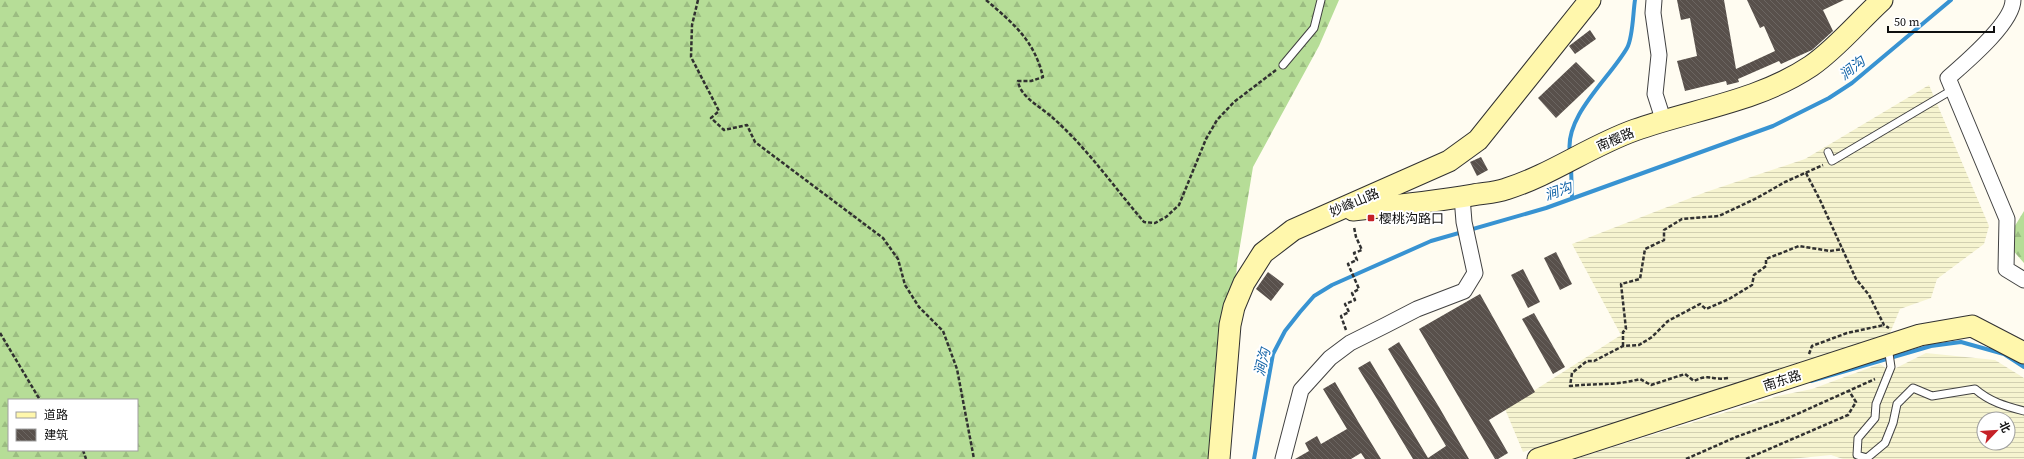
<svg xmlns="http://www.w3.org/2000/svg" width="2024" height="459" font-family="'Source Serif 4','Noto Sans SC',serif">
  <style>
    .farmland { fill: url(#farmland-rules); fill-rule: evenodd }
    .forest { fill: url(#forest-firs); fill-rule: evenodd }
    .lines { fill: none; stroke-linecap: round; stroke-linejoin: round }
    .stream { stroke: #3893d2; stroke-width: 4 }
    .building { fill: url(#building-back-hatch) }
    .lane-casing { stroke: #424242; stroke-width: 9 }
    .street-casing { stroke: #424242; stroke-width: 17 }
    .secondary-casing { stroke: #313131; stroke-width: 23 }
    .path { stroke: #313131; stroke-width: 2.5; stroke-dasharray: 4 2; stroke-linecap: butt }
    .lane { stroke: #fff; stroke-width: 7 }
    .street { stroke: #fff; stroke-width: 15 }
    .secondary { stroke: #fff7ac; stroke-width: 21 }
    .poi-dot { fill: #c52127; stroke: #fff; stroke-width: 1.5 }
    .labels { text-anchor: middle; stroke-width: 4; stroke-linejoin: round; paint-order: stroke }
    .street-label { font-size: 13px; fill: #0f0f0f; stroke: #fff }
    .poi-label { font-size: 13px; fill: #0f0f0f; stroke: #fff; text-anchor: start }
    .water-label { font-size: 14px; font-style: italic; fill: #1364a7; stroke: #fff }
  </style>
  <defs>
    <pattern id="farmland-rules" width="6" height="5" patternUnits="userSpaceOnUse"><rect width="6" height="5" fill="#f6f4d0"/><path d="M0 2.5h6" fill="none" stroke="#d2d0b1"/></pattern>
    <pattern id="forest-firs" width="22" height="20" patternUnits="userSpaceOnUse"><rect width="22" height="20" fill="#b6dd97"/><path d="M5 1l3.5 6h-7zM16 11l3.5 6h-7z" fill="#9bbc81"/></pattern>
    <pattern id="building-back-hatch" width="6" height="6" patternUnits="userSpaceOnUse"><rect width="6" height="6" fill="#58504b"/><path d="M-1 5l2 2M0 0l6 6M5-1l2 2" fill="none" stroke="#6b6561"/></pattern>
  </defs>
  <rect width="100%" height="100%" fill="#fffcf1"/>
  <!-- farmland -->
  <g class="farmland">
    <path d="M1929,85L1989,226L1984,244L1937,279L1931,298L1900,309L1890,333L1788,369L1523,452L1505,409L1621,335L1572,244L1706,192L1805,159Z"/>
    <path d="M1926,353L1995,360L2024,378V459H1843L1831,455L1790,459H1575L1778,396L1812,389L1880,364L1890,371ZM1984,419H2008V443H1984Z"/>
  </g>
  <!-- forest -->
  <g class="forest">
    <path d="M0,0H1339L1319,46L1253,167L1237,264L1223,459H0ZM9,400H137V450H9Z"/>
    <path d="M2024,211V263L2003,239L2013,229Z"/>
  </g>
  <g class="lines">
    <!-- stream -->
    <g class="stream">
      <path d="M1570,153C1564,116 1610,78 1627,48C1633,38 1633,12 1635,0"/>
      <path d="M1571,166L1572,198"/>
      <path d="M1811,381L1931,346L1961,342L2004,354L2024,367"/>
      <path d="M1254,459L1273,354L1285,331L1300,312L1314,296L1332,285L1431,241L1546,208L1773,126L1829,98L1852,83L1951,0"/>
    </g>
  </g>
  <!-- building -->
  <g class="building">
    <path d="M1677,0H1724L1736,69L1775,51L1764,26L1760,28L1747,0H1844L1823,10L1833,31L1812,50L1781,64L1779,61L1738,79L1739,82L1727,85L1726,81L1685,91L1677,61L1697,56L1690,18L1681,20Z"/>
    <path d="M1590,30L1596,39L1575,54L1569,46Z"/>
    <path d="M1576,62L1595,81L1556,118L1538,98Z"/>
    <path d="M1481,157L1488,170L1477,176L1470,162Z"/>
    <path d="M1556,252L1572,284L1560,290L1544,258Z"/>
    <path d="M1523,269L1540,302L1528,308L1511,275Z"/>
    <path d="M1268,272L1284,284L1271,301L1256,289Z"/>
    <path d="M1480,294L1535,392L1489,420L1508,453L1498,459H1495L1419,329Z"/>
    <path d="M1534,313L1565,367L1553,374L1522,319Z"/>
    <path d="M1399,342L1439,407L1469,459H1413L1377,399L1358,368L1370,361L1428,458L1446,446L1388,349Z"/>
    <path d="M1335,382L1359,423L1381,459H1365L1361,453L1351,459H1295L1309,451L1305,443L1317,436L1321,444L1347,429L1323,389Z"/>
  </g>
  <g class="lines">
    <!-- lane casing -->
    <g class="lane-casing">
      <g id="lane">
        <path d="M1283,65L1314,28L1321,0"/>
        <path d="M1828,152L1832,161L1952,90"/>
        <path d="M1888,347L1891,367L1876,404L1875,418L1858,438L1857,455L1867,458L1885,443L1893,423L1897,404L1913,388L1932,396L1975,389C1990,402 2005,406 2024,411"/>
      </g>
    </g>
    <!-- street casing -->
    <g class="street-casing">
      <g id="street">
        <path d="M1654,0L1653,13L1659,55L1655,94L1664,122"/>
        <path d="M2013,0C2013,23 1965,63 1948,78L2007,219L2006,269L2024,280"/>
        <path d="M1283,459L1301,390L1330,358L1350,343L1386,325L1417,309L1464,291L1475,273L1464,222L1462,197"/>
      </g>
    </g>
    <!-- secondary casing -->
    <g class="secondary-casing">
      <g id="secondary">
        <path d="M1353,210C1393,206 1433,202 1473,195C1484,193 1495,193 1506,189C1551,175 1590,146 1635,130C1694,109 1757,102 1811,66C1837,48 1858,22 1882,0"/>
        <path d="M1219,459L1230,325L1234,307L1244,283L1263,253L1293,230L1449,161L1478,140L1590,0"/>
        <path d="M1538,459L1920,335L1972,326L2024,353"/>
      </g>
    </g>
    <!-- path -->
    <g class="path">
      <path d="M698,0L692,25L691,57L719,111L711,118L724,130L747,125L755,142L883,238L898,259L905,285L919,307L943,331L957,369L974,459"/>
      <path d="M986,0C1014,24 1034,40 1043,77L1031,81H1018C1020,97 1041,107 1053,118C1087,148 1114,187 1144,222L1155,223L1166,217L1179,205L1206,139L1217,120L1234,102L1276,70"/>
      <path d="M1806,173L1820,200L1856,279L1869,295L1884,325L1889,328"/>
      <path d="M1346,330L1341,316L1349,312L1345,304L1355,300L1352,293L1359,289L1348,264L1357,260L1354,253L1362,250L1356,237L1354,227"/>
      <path d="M0,333L40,400"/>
      <path d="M1623,346V332L1626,329L1621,284L1640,279L1645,249L1664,240V230L1682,219L1719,216L1757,198L1785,182L1823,165"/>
      <path d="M1809,354L1812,346L1847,333L1884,325"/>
      <path d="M1728,378C1712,381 1710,373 1694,381L1685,374L1651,385L1640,379C1614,386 1596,383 1570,386L1572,373L1587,361H1594L1623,346L1639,345L1652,337L1668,321L1700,304L1706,309L1729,299L1752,285L1754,275L1766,266V259L1799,246L1830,251L1843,249"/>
      <path d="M83,450L86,459"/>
      <path d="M1686,459L1736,437L1786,419L1875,379"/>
      <path d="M1746,459L1848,415L1856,402L1849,391"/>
    </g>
    <!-- lane -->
    <use href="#lane" class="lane"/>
    <!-- street -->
    <use href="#street" class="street"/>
    <!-- secondary -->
    <use href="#secondary" class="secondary"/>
  </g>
  <!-- markers -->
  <rect class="poi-dot" x="1367" y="214" width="8" height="8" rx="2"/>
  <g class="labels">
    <!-- street labels -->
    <g class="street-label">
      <text transform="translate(1615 139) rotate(-23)" y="5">南樱路</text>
      <text transform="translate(1354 202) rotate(-23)" y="5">妙峰山路</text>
      <text transform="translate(1782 380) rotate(-18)" y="5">南东路</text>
    </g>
    <!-- poi labels -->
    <g class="poi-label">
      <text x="1379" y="223">樱桃沟路口</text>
    </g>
    <!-- water labels -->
    <g class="water-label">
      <text transform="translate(1852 68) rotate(-38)" y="5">涧沟</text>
      <text transform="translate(1558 191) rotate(-19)" y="5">涧沟</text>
      <text transform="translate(1262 362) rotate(-76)" y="5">涧沟</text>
    </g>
  </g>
  <!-- legend -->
  <rect x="8" y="399" width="130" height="52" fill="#ffffff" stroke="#9f9f9f"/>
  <rect x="16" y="412" width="20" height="6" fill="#fff7ac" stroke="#9f9f9f"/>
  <text x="44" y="419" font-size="12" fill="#0f0f0f">道路</text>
  <rect x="16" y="429" width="20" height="12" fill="url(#building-back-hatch)" stroke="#9f9f9f"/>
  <text x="44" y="439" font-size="12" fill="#0f0f0f">建筑</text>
  <!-- north arrow -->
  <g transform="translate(1996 431) rotate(65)"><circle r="19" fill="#ffffff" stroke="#9f9f9f"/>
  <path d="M0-3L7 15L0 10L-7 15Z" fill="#c52127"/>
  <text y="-6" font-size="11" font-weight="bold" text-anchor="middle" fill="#0f0f0f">北</text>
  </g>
  <!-- scale -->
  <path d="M1888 26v6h106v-6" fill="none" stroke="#0f0f0f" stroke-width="2"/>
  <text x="1894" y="26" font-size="12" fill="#0f0f0f" stroke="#ffffff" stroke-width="3" paint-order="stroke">50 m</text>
</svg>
